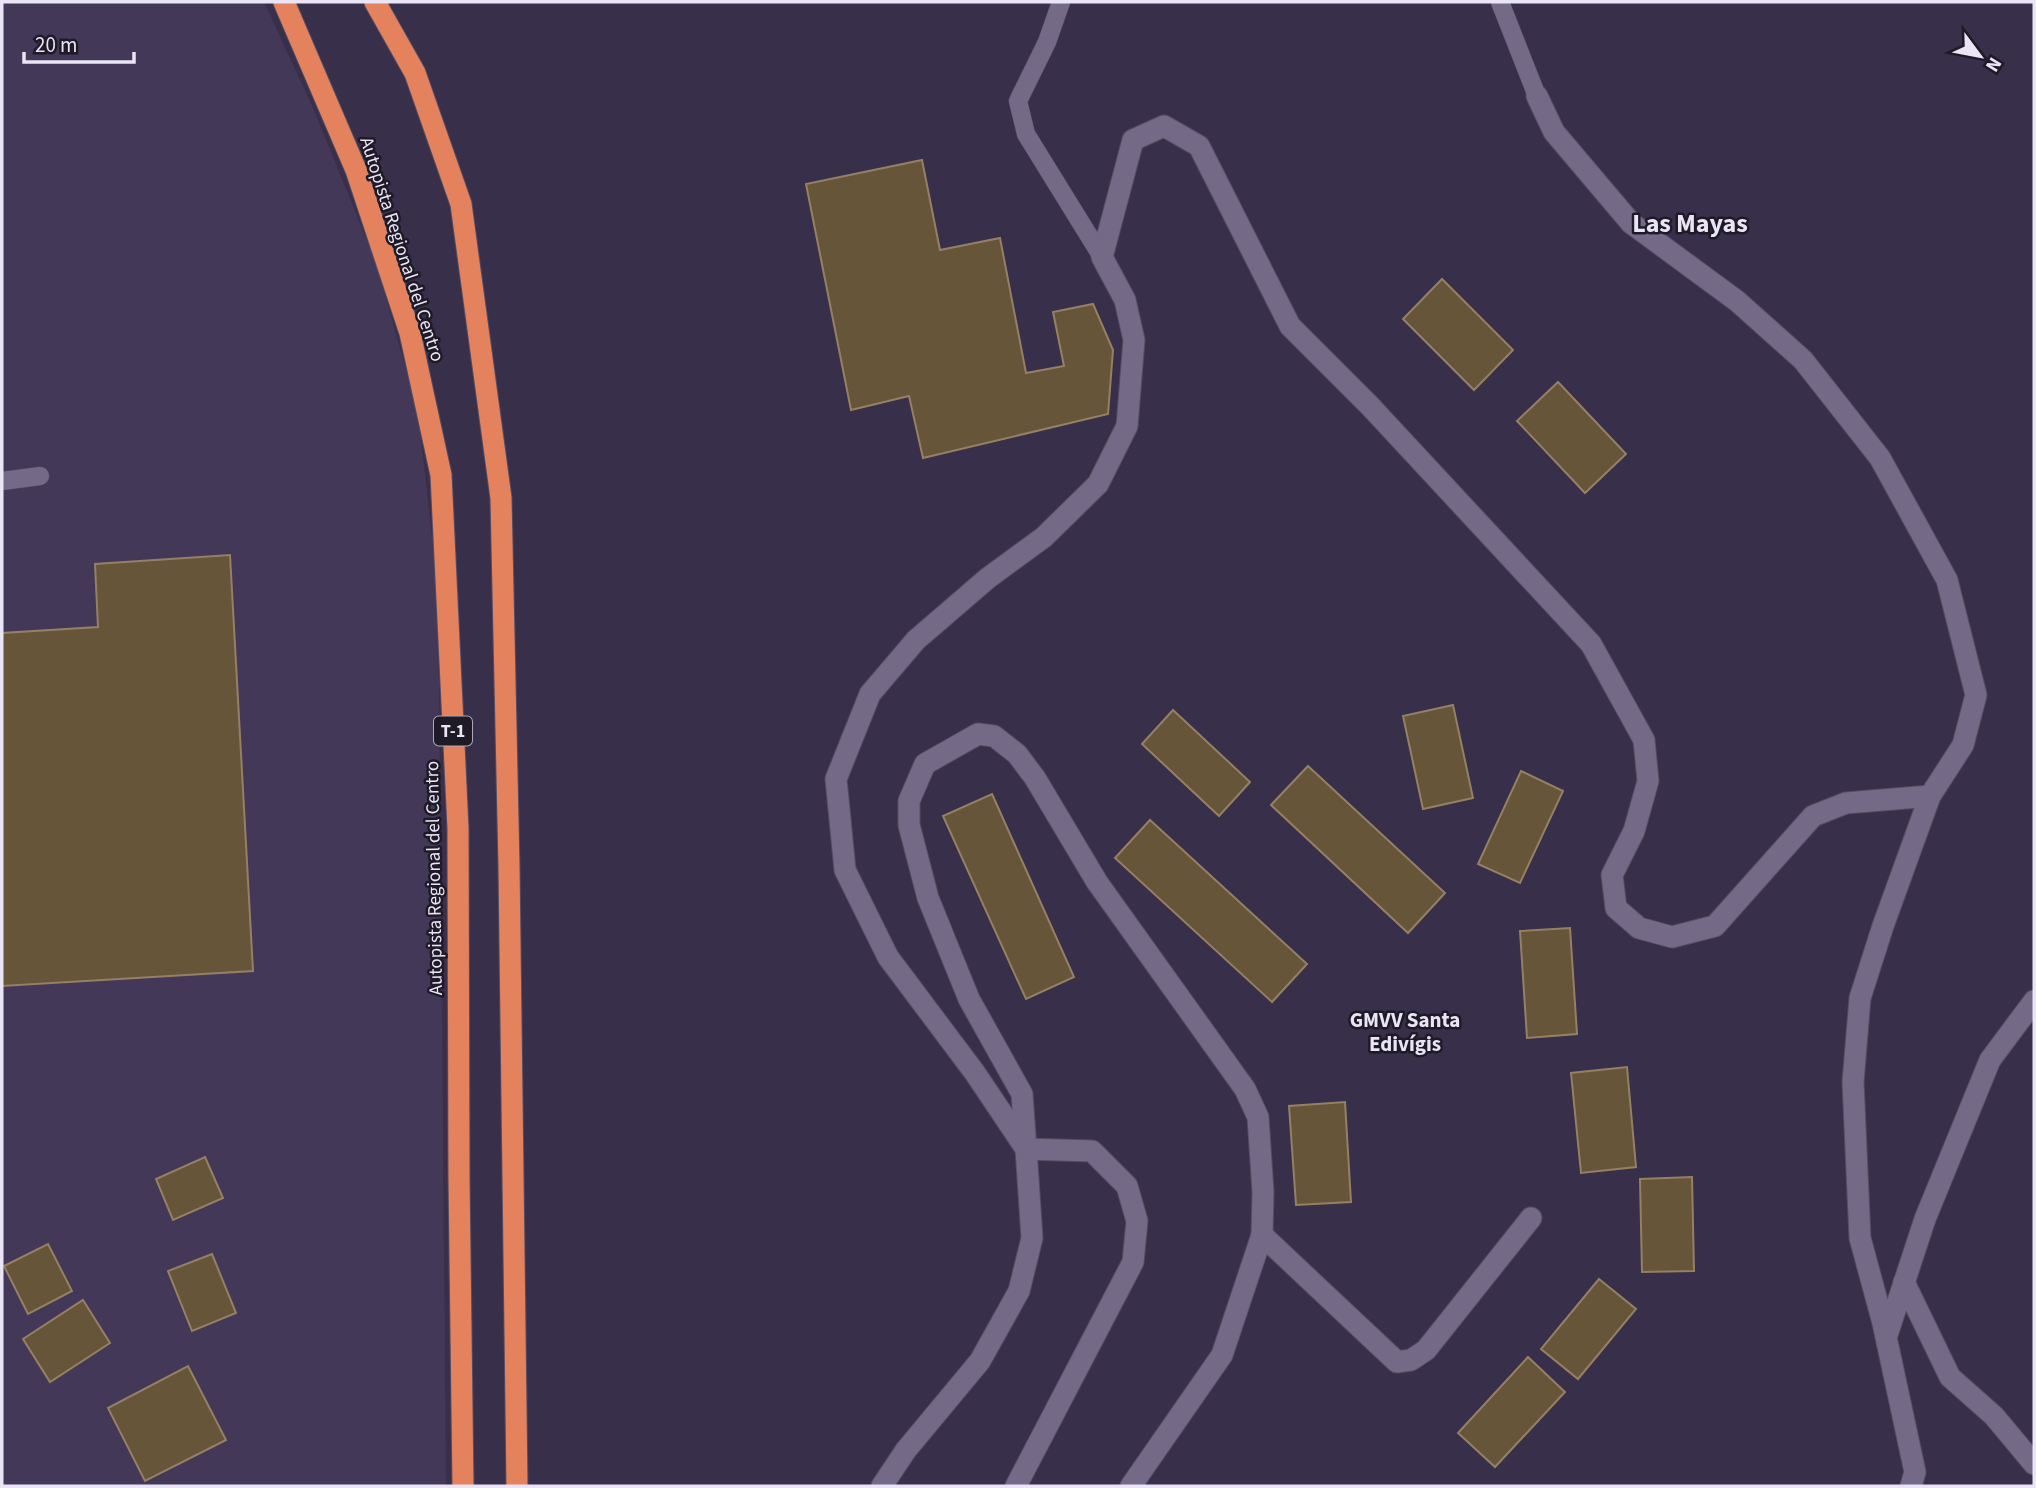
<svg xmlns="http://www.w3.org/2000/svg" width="2036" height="1488" font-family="'Source Sans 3',sans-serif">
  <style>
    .built { fill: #443859 }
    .building { fill: #67553a; stroke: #948164; stroke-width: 2 }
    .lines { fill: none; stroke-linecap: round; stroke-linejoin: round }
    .service-casing { stroke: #554d63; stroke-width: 19 }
    .minor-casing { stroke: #554d63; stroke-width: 23 }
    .motorway-casing { stroke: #554d63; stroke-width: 23 }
    .service { stroke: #746a87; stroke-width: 18 }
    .minor { stroke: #746a87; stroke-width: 21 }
    .motorway { stroke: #e4825e; stroke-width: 21 }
    .labels { text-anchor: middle; stroke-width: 5; stroke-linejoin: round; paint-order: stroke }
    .shield { fill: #1e1a26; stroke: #ada8b8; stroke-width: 2 }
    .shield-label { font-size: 18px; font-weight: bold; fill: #eae5f6 }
    .street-label { font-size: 19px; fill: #eae5f6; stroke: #1e1a26 }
    .neighbourhood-label { font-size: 21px; font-weight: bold; fill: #eae5f6; stroke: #1e1a26 }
    .district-label { font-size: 26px; font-weight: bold; fill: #eae5f6; stroke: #1e1a26 }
  </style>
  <rect width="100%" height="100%" fill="#382f4a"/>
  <!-- built -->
  <path class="built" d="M2,2H264L314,110L376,263L418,412L434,554L439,682L446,1486H2Z"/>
  <!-- building -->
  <g class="building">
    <path d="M922,160L940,250L1000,238L1026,373L1064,366L1053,312L1093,304L1113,350L1108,414L923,458L909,396L851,410L806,184Z"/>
    <path d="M1442,279L1513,350L1474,390L1403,319Z"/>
    <path d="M1558,382L1626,454L1585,493L1517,421Z"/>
    <path d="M230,555L253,971L2,986V633L98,627L95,564Z"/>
    <path d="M1453,705L1473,798L1423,809L1403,716Z"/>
    <path d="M1173,710L1250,782L1219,816L1142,744Z"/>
    <path d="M1308,766L1445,893L1408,933L1271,805Z"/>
    <path d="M1521,771L1563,791L1520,883L1478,864Z"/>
    <path d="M992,794L1074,977L1026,999L943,816Z"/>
    <path d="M1150,820L1307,964L1272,1002L1115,858Z"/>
    <path d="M1570,928L1577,1034L1527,1038L1520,931Z"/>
    <path d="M1627,1067L1636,1167L1581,1173L1571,1073Z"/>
    <path d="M1345,1102L1351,1202L1296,1205L1289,1106Z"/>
    <path d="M205,1157L223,1198L173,1220L156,1179Z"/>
    <path d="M1692,1177L1694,1271L1642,1272L1640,1179Z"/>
    <path d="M48,1244L72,1291L28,1314L4,1266Z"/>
    <path d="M212,1254L236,1313L192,1331L168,1271Z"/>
    <path d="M1599,1279L1636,1309L1578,1379L1541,1349Z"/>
    <path d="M83,1300L110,1343L50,1382L23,1339Z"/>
    <path d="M1528,1357L1565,1392L1495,1467L1458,1433Z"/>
    <path d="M188,1366L226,1440L145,1481L108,1408Z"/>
  </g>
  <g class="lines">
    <!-- service casing -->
    <g class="service-casing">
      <g id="service">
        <path d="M1061,2L1047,42L1018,101L1026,134L1102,257"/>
        <path d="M1500,2L1537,96"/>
        <path d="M2,481L40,476"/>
      </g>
    </g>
    <!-- minor casing -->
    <g class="minor-casing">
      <g id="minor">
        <path d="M1537,96L1554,132L1631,223L1737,301L1803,360L1880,458L1947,580L1976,695L1963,745L1930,796L1883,926L1860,998L1853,1082L1860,1238L1883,1323L1915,1472L1911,1486"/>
        <path d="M1904,1282L1950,1377L1994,1416L2034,1464"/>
        <path d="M1887,1335L1925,1219L1990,1060L2034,1001"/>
        <path d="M882,1486L906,1450L980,1361L1019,1291L1032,1238L1026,1149L975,1073L888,957L845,870L836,779L870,694L916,640L988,578L1044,537L1098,484L1127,426L1134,340L1125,300L1102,257L1133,140L1164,126L1199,146L1290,326L1370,406L1591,644L1644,740L1648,781L1634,831L1612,875L1616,908L1639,928L1672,937L1715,926L1813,816L1846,803L1930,796"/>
        <path d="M1016,1486L1133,1262L1137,1221L1127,1186L1092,1151L1026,1149L1022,1094L969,999L928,898L909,825V801L925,764L978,734L994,736L1017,754L1035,778L1097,882L1245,1089L1258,1117L1263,1192L1262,1235"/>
        <path d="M1131,1486L1222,1355L1262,1235L1397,1362L1411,1360L1426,1350L1531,1218"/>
      </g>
    </g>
    <!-- motorway casing -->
    <g class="motorway-casing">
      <g id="motorway">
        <path d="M284,2L356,170L410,333L441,475L458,828L459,1177L463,1486"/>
        <path d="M375,2L415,73L461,204L501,498L509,866L517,1486"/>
      </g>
    </g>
    <!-- service -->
    <use href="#service" class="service"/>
    <!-- minor -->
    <use href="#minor" class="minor"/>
    <!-- motorway -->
    <use href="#motorway" class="motorway"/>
  </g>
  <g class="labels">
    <!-- shield labels -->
    <rect class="shield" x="434" y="716.5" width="38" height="29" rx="5"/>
    <g class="shield-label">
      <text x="453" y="737">T-1</text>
    </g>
    <!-- street labels -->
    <g class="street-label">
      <text transform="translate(403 249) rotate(72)" y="7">Autopista Regional del Centro</text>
      <text transform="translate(433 878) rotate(-91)" y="7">Autopista Regional del Centro</text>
    </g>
    <!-- neighbourhood labels -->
    <g class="neighbourhood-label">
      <text x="1405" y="1027">GMVV Santa<tspan x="1405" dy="24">Edivígis</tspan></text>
    </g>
    <!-- district labels -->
    <g class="district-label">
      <text x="1690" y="232">Las Mayas</text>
    </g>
  </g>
  <!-- border -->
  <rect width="2036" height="1488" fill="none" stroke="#eae5f6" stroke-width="7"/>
  <!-- north arrow -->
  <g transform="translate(1980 56) rotate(122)" stroke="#1e1a26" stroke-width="5" paint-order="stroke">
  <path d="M0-5L12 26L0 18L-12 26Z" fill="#eae5f6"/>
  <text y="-10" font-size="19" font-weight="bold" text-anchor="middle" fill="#eae5f6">N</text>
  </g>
  <!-- scale -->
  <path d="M24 52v10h110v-10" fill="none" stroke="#eae5f6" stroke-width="3.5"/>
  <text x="35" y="52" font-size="21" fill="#eae5f6" stroke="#1e1a26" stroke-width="5" paint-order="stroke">20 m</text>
</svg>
